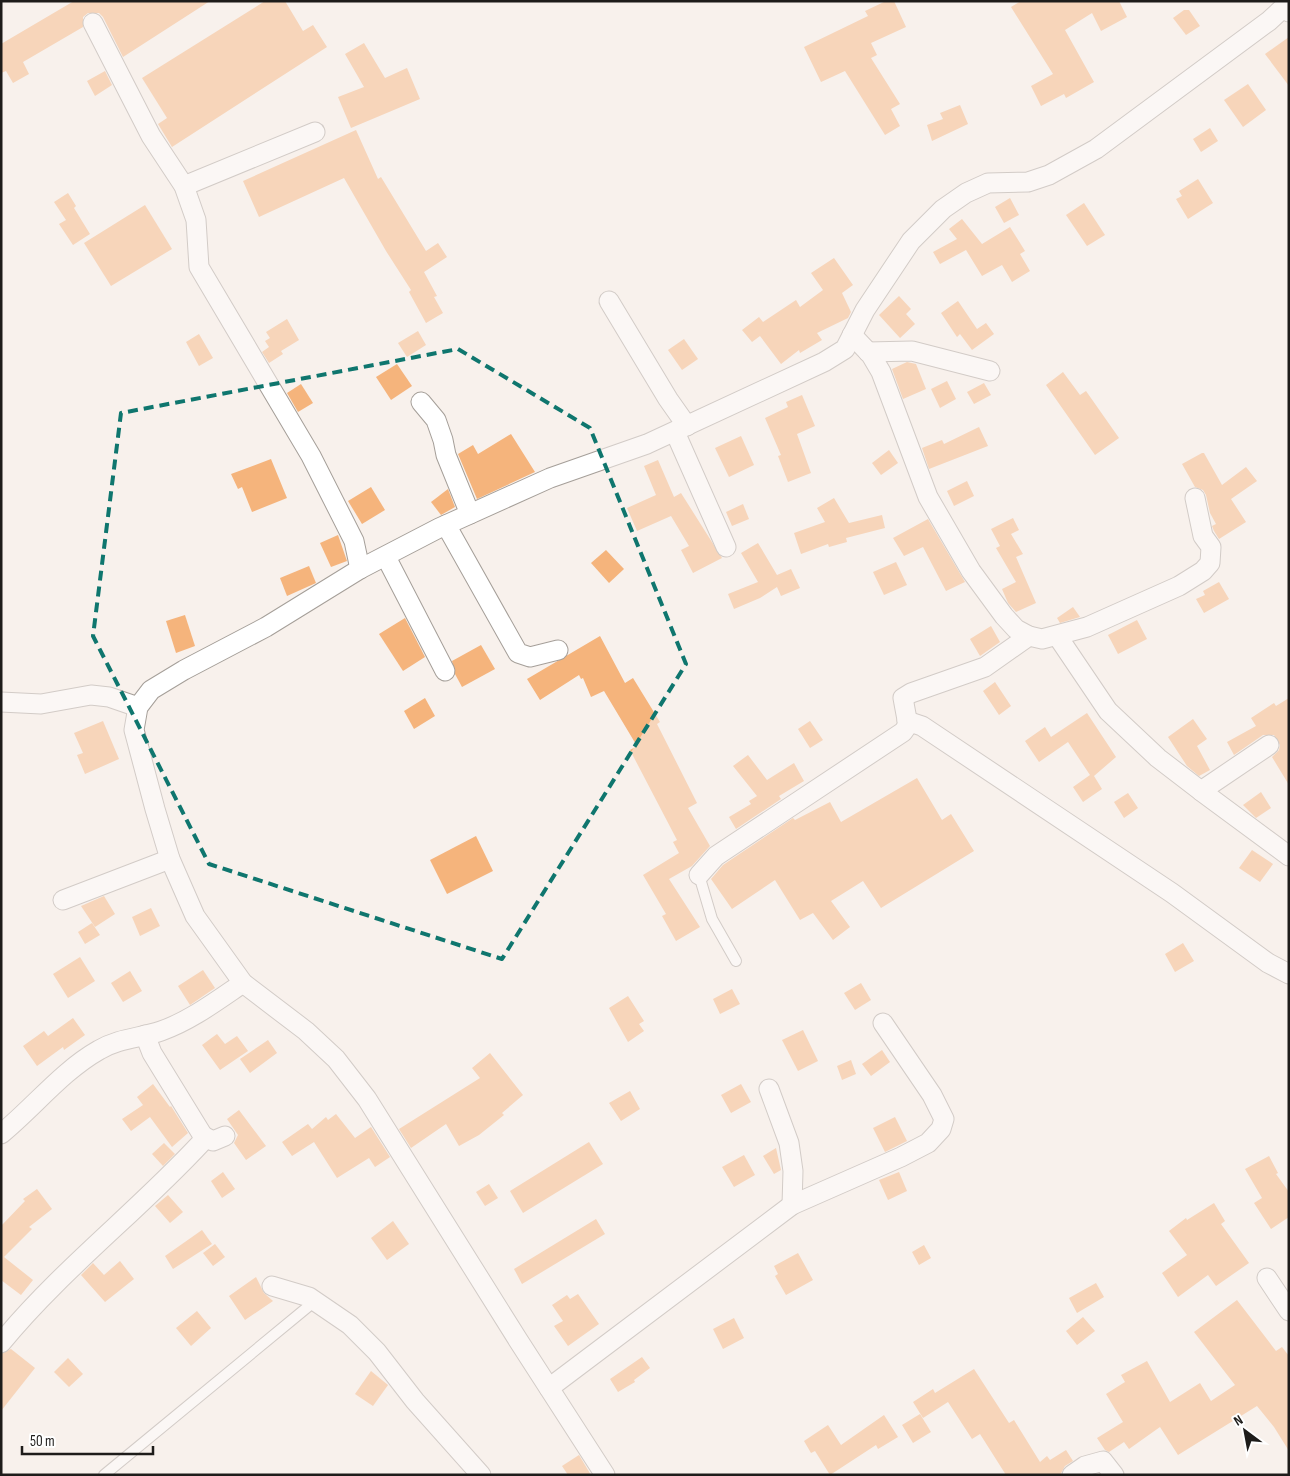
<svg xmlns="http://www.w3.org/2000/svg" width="1290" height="1476" font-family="'Sofia Sans Condensed',sans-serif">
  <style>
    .building { fill: #f5b47c }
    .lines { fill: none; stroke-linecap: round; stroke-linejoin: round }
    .service-casing { stroke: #a59f99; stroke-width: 12 }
    .minor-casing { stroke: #a59f99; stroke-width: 21 }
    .service { stroke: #fff; stroke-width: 10 }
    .minor { stroke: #fff; stroke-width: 19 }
    .marked { fill: none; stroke: #0f766e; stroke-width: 4; stroke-dasharray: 10 6; stroke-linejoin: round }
  </style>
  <rect width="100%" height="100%" fill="#f8f1ec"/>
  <!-- building -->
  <g class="building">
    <path d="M74,1H210L123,57L103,17L99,13H88L83,17V27L23,62L29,74L13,83L6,71L1,73V44Z"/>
    <path d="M265,1H285L303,31L313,25L327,47L172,147L158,124L167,118L142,78Z"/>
    <path d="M886,1H894L906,27L871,43L877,55L871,58L900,104L891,109L900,126L885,135L845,71L821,82L804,47L868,16L865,11Z"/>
    <path d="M1021,1H1119L1127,17L1101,31L1092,13L1065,30L1094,82L1066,98L1064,94L1041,106L1031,86L1053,74L1011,7Z"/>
    <path d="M1184,10H1189L1200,26L1186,35L1173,18Z"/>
    <path d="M1289,37V86L1265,54Z"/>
    <path d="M364,43L385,78L407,68L420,99L351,128L338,97L364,87L345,54Z"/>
    <path d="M105,71L112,85L95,96L87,81Z"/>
    <path d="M1248,84L1266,110L1243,127L1224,100Z"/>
    <path d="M960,105L968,124L932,141L927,125L943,119L940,113Z"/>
    <path d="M1210,128L1218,141L1201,152L1193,139Z"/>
    <path d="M356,130L378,179L381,177L426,251L438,243L447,257L424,272L437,296L434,297L443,313L426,323L409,292L411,290L386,251L344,178L259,217L243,181Z"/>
    <path d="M1198,179L1213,203L1188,219L1176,199L1182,196L1179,191Z"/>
    <path d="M68,193L76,206L74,208L90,234L73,245L59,224L66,220L54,202Z"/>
    <path d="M1010,198L1019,215L1004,223L995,207Z"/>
    <path d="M1084,203L1105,235L1087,246L1066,215Z"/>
    <path d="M145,205L172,249L111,286L84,243Z"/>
    <path d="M962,219L982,244L1010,227L1025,251L1020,254L1030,271L1012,282L1002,265L982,276L966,250L940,264L933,252L957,239L949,229Z"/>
    <path d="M834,258L853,285L842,293L851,312L848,318L817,333L822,340L800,353L799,350L781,364L760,336L752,342L742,330L759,317L763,322L796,300L800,307L823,290L811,273Z"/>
    <path d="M899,296L911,309L906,314L915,324L900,338L879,315Z"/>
    <path d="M958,301L977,329L986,323L994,334L972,350L960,334L957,337L941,313Z"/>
    <path d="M287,319L299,340L281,351L283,354L269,363L262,352L269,347L265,341L270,338L266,332Z"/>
    <path d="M418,331L426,345L407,357L398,343Z"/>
    <path d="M199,334L213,358L199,366L186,342Z"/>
    <path d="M684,339L698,359L682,370L668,350Z"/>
    <path d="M907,362L916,364L926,389L903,399L892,369Z"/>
    <path d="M397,364L412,386L391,400L376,377Z"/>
    <path d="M1063,372L1080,395L1086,391L1119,438L1095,455L1046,385Z"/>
    <path d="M947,381L956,399L940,408L931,389Z"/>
    <path d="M984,383L991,395L974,404L967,392Z"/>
    <path d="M301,384L313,403L298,412L287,393Z"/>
    <path d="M802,395L815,426L797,434L811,473L788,482L778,456L781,455L765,418L788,407L786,402Z"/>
    <path d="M979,427L988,446L929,469L922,448L942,440L944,444Z"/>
    <path d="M511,434L535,472L477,499L458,454L473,445L478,454Z"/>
    <path d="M741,436L754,465L729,477L715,448Z"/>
    <path d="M889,450L898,463L881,475L872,463Z"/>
    <path d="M1202,453H1204L1222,485L1246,467L1257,481L1231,499L1246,522L1219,539L1214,531L1212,526L1216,524L1210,513L1206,495L1203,490L1195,487L1182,464Z"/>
    <path d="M271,459L287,498L252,512L242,487L238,489L231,474Z"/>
    <path d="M658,460L674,497L681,493L722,558L693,573L681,550L689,546L671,516L637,531L627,508L656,495L644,466Z"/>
    <path d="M967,481L974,496L954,506L947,491Z"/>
    <path d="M371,487L385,510L362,524L348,501Z"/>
    <path d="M448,489L455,507L441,515L431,502Z"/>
    <path d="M834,498L849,523L882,515L885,528L846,538L847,542L829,547L828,544L801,554L794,533L825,522L817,508Z"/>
    <path d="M743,504L749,519L732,526L726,512Z"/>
    <path d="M1013,518L1019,530L1011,534L1023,554L1016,557L1036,603L1016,612L1008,603L1002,589L1016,582L996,548L1000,546L991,529Z"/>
    <path d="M928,519L965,582L946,591L923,547L904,556L893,538Z"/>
    <path d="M338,535L347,561L331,567L320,543Z"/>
    <path d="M758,543L777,575L791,569L800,588L781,596L777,587L760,598L734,609L728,594L758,582L741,553Z"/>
    <path d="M606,550L624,569L609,583L591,563Z"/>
    <path d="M896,562L907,585L884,595L873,572Z"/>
    <path d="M309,566L316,583L287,596L280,578Z"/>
    <path d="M1219,582L1229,599L1204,613L1196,599L1205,595L1203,591Z"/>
    <path d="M1073,607L1080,617L1060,623L1057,618Z"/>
    <path d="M185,615L195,646L176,653L166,621Z"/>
    <path d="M405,618L425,657L403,671L379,634Z"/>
    <path d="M1137,620L1147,639L1118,654L1108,635Z"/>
    <path d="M991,626L1000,642L980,656L970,639Z"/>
    <path d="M600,636L625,683L633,678L660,722L657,724L697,803L688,808L710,846L692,866L669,879L700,927L676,941L662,916L666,914L643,875L679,853L673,842L677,840L630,750L637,746L604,691L591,697L583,678L581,679L579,675L540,700L527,679Z"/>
    <path d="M481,645L495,669L462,687L455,674L452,661Z"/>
    <path d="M995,682L1011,706L999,715L983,691Z"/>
    <path d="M425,698L435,716L414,729L404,711Z"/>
    <path d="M1289,698V785L1272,757L1279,750L1280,745L1274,735H1263L1234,755L1227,742L1256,726L1251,718L1274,703L1276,706Z"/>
    <path d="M1087,713L1116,757L1094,776L1102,789L1083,802L1073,787L1090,775L1068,742L1039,762L1025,741L1045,727L1051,737Z"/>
    <path d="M1193,719L1207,739L1197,746L1210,770L1199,776L1187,766L1168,737Z"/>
    <path d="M103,721L119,759L85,774L77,755L83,753L74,733Z"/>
    <path d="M810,721L823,740L810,748L798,729Z"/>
    <path d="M748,755L767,780L794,763L804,781L779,796L781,799L736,829L729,817L751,804L749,801L757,796L733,766Z"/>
    <path d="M917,778L942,820L951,814L974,851L881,908L863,881L831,901L850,927L833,940L813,913L800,920L775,880L732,909L711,879L723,865L793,818L795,820L830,802L841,822Z"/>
    <path d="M1261,792L1271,808L1256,818L1243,805Z"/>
    <path d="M1128,793L1138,808L1124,818L1114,802Z"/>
    <path d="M476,836L493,871L447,894L430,860Z"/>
    <path d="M1252,850L1273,864L1260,882L1239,868Z"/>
    <path d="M104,896L115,914L95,927L81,906Z"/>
    <path d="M151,908L160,926L140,936L132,917Z"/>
    <path d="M92,923L100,935L85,944L78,932Z"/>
    <path d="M1183,943L1194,961L1175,972L1165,954Z"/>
    <path d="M80,957L95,981L68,998L53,974Z"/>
    <path d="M203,970L215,988L190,1005L178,986Z"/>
    <path d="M130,971L142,991L123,1002L111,983Z"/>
    <path d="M861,983L871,1000L855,1010L844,993Z"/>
    <path d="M732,989L740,1004L720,1014L713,999Z"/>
    <path d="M628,996L644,1021L639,1024L644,1031L628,1042L609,1008Z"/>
    <path d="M73,1018L85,1035L64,1050L63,1047L37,1066L23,1046L44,1031L48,1036Z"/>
    <path d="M803,1030L818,1061L798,1071L782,1040Z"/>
    <path d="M217,1034L225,1044L237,1036L248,1051L220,1070L202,1045Z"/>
    <path d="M268,1040L277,1053L250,1073L240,1059Z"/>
    <path d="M882,1050L890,1062L871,1076L862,1064Z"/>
    <path d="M490,1053L523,1095L502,1113L504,1115L479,1135L459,1146L446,1124L411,1148L399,1129L480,1078L472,1068Z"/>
    <path d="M851,1060L856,1074L842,1080L837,1066Z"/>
    <path d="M153,1084L170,1107L171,1106L188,1133L172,1147L150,1117L131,1131L122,1119L143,1105L137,1097Z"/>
    <path d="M741,1084L751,1102L731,1113L721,1095Z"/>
    <path d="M630,1091L640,1109L621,1121L609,1103Z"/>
    <path d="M239,1110L266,1146L246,1160L234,1143L238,1135L227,1119Z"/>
    <path d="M336,1114L355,1138L371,1127L390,1157L375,1167L369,1158L337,1178L314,1142L292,1156L282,1142L308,1124L312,1129L326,1117L328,1120Z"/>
    <path d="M895,1117L907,1141L885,1152L873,1128Z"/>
    <path d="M589,1142L603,1164L523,1213L510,1191Z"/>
    <path d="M164,1143L175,1154L163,1166L152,1154Z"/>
    <path d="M776,1148L781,1170L774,1174L763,1156Z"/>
    <path d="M744,1155L755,1175L734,1187L722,1167Z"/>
    <path d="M1269,1156L1278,1173L1276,1174L1289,1192V1217L1271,1229L1254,1203L1262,1198L1245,1169Z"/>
    <path d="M223,1172L235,1189L222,1198L211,1181Z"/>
    <path d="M899,1172L907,1191L888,1200L879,1180Z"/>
    <path d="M489,1184L498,1198L485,1206L476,1192Z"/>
    <path d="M37,1189L52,1209L29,1227L32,1229L4,1257L33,1280L21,1295L1,1280V1226L25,1201L23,1199Z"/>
    <path d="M168,1195L183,1212L170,1223L155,1206Z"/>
    <path d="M1214,1203L1225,1221L1221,1224L1249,1263L1216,1286L1208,1275L1178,1297L1162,1273L1187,1255L1169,1231L1186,1218L1187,1220Z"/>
    <path d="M596,1219L605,1234L522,1284L514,1269Z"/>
    <path d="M393,1221L409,1244L387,1260L371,1238Z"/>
    <path d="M202,1230L212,1244L173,1269L165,1256Z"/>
    <path d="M215,1244L225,1257L213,1266L203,1253Z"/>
    <path d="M924,1245L931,1258L919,1265L912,1252Z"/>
    <path d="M798,1253L813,1280L786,1295L775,1276L778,1274L774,1266Z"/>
    <path d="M120,1261L134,1279L105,1302L81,1275L93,1263L104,1275Z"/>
    <path d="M256,1277L264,1293L273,1301L245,1320L229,1296Z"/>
    <path d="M1096,1283L1104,1297L1077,1313L1069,1298Z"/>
    <path d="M578,1294L599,1324L568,1346L554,1326L563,1321L552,1305L567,1295L570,1299Z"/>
    <path d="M1237,1300L1276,1351L1282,1347L1289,1356V1451L1274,1427L1257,1406L1178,1455L1160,1427L1129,1449L1124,1442L1109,1452L1105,1450L1097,1438L1123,1422L1106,1394L1125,1382L1121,1375L1147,1361L1170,1402L1200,1383L1211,1401L1235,1385L1194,1332Z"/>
    <path d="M197,1311L211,1328L191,1346L176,1328Z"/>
    <path d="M1083,1317L1095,1331L1077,1345L1066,1331Z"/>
    <path d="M734,1318L744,1338L723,1349L713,1329Z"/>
    <path d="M11,1349L35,1368L1,1411V1354Z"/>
    <path d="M642,1357L650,1368L634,1380L635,1382L618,1392L610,1379Z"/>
    <path d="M68,1358L83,1374L69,1387L54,1372Z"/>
    <path d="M974,1369L1009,1423L1014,1420L1040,1462L1047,1456L1050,1460L1066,1450L1073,1461L1065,1466L1060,1475H1006L980,1434L972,1439L948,1402L923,1418L913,1402L933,1389L935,1393Z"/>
    <path d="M371,1371L388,1385L373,1406L355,1394Z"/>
    <path d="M920,1414L931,1432L913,1443L902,1425Z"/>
    <path d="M884,1415L898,1437L878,1449L876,1445L830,1475L815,1451L811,1453L804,1441L828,1425L841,1445Z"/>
    <path d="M579,1455L591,1475H568L562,1466Z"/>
  </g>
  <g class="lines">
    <!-- service casing -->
    <g class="service-casing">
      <g id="service">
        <path d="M699,875L712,919L736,961"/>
        <path d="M104,1475L315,1301"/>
      </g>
    </g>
    <!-- minor casing -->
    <g class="minor-casing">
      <g id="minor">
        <path d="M93,23L151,136L184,186L196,220L199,267L311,456L354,541L360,569"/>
        <path d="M184,186L315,132"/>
        <path d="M609,301L668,399L687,426"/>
        <path d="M852,335L871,355L881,372L928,497L971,571L1004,616L1016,629L1029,636"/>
        <path d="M868,352L912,351L990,371"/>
        <path d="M421,402L436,420L443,440L446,455L470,514"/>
        <path d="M675,432L726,547"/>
        <path d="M446,525L518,653L530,657L558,650"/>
        <path d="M386,557L445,671"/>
        <path d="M1058,637L1108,711L1158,758L1201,791L1269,745"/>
        <path d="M1,702L41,704L91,695L109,697L138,707"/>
        <path d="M907,721L922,726L1172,893L1268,963L1289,974"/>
        <path d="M1201,791L1289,856"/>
        <path d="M699,875L716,856L903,732L908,725L903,698L911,693L985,667L1029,636L1042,639L1087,627L1179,586L1203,571L1210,563L1211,547L1203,536L1195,498"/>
        <path d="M63,900L170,859"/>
        <path d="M769,1089L789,1143L793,1171L792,1205"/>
        <path d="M1,1134C34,1107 62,1071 99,1050C119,1038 141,1038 161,1031C190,1021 218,1000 243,983"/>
        <path d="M203,1136L213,1141L225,1136"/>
        <path d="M1267,1278L1289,1311"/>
        <path d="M272,1286L309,1297L350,1325L377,1352L415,1401L481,1475"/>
        <path d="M1,1343C61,1270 137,1212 201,1143L203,1136L152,1053L145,1035"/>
        <path d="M549,1388L792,1205L901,1157L928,1143L941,1129L944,1119L932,1095L883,1023"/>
        <path d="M605,1475L518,1340L367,1099L336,1059L306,1031L243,983L195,916L170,859L155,809L134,730L138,707L151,690L184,670L266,627L360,569L439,528L550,478L647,444L824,362L845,349L865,310L911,241L943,209L966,193L988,183L1028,182L1049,175L1096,149L1269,21L1283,8L1289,12"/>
        <path d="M1072,1475L1085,1466L1103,1461L1114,1475"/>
      </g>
    </g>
    <!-- service -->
    <use href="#service" class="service"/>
    <!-- minor -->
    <use href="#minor" class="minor"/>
  </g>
  <!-- marked area -->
  <path d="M0 0H1290V1476H0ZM458,349L590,428L686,664L502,959L209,864L93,636L121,413Z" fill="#f8f1ec" fill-opacity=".55" fill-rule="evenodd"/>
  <path class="marked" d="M458,349L590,428L686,664L502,959L209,864L93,636L121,413Z"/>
  <!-- border -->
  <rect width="1290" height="1476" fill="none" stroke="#1e1c1a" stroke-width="5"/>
  <!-- north arrow -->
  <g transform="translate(1245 1431) rotate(328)" stroke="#ffffff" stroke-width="4" paint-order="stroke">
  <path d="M0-4L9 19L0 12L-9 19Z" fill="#1e1c1a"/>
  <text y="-8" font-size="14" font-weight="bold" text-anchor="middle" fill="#1e1c1a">N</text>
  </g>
  <!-- scale -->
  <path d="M22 1446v8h131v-8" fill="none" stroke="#1e1c1a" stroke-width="2.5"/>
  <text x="30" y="1446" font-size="15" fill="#1e1c1a" stroke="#ffffff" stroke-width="4" paint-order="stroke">50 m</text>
</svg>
